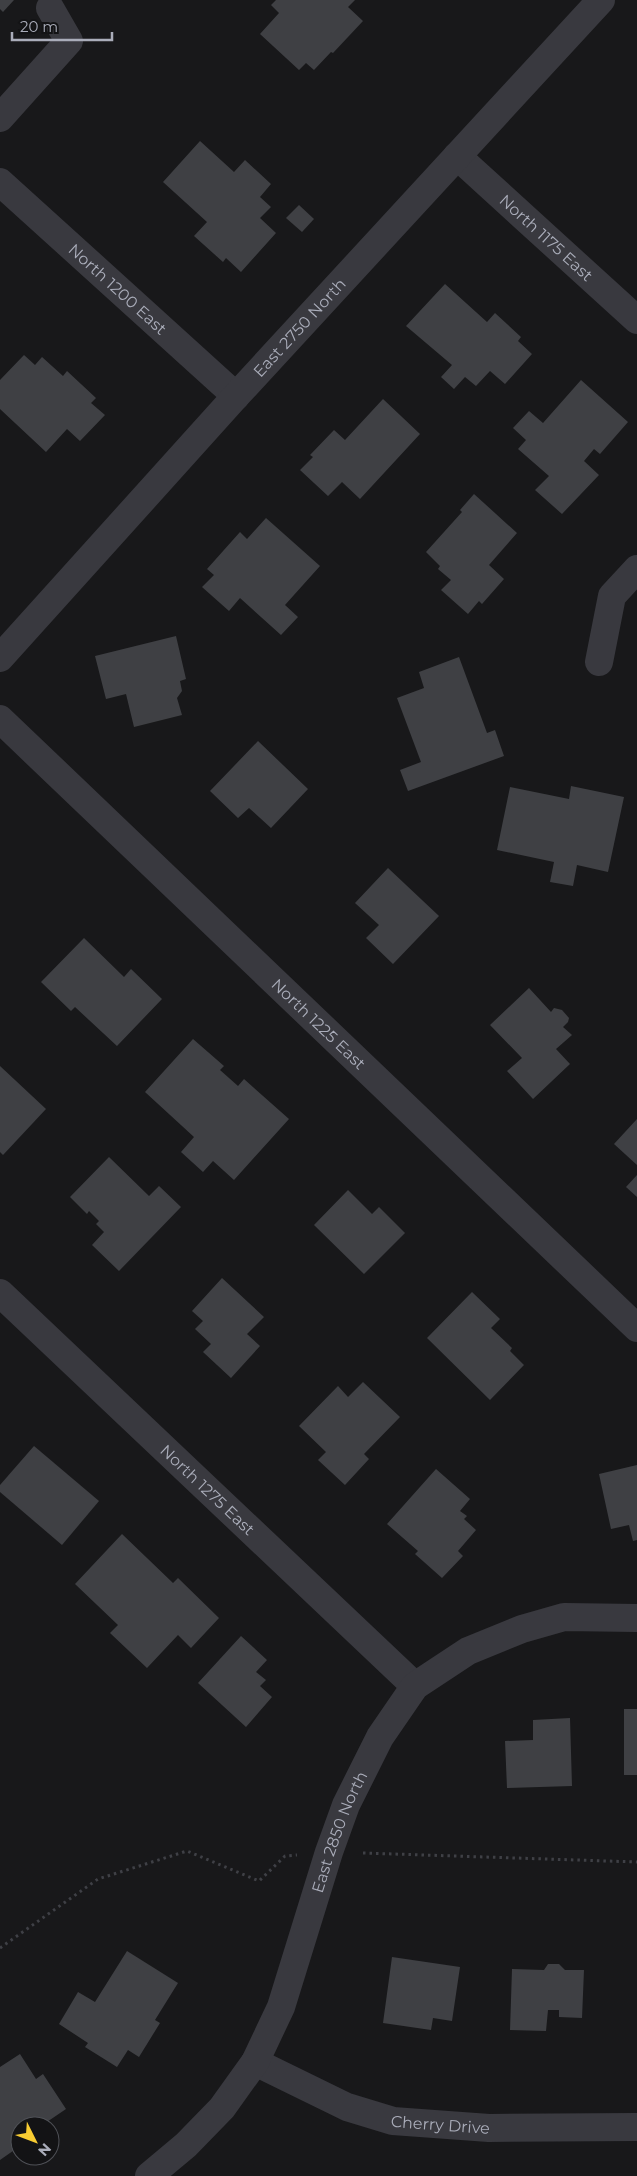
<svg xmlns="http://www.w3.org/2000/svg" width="637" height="2176" font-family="Montserrat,sans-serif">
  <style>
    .building { fill: #3f4044 }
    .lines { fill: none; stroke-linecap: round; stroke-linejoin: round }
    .path { stroke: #3f4046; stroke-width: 3; stroke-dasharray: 2.5 4; stroke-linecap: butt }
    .minor { stroke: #39393f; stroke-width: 28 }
    .labels { text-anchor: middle; stroke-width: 4; stroke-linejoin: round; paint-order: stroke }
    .street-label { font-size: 16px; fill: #aaadba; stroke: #131315 }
  </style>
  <rect width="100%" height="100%" fill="#18181a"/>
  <!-- building -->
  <g class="building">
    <path d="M0,0H14L3,12L0,9Z"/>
    <path d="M276,0H355L348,7L363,21L333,53L331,52L314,70L306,63L299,70L260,34L279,13L271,5Z"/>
    <path d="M200,141L234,172L245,160L271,184L260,197L271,207L260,218L276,233L241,272L226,258L223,262L194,236L207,222L163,182Z"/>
    <path d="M299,205L314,219L302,232L286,218Z"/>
    <path d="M445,284L487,322L495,313L521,337L518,341L532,354L505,384L490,371L476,386L465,377L454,389L441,377L452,365L406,326Z"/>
    <path d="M24,355L35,365L42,357L63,376L67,371L96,398L91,403L105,415L80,441L67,429L46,452L0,409V380Z"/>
    <path d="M581,380L628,422L600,454L594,449L584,461L599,475L562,514L535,490L549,476L518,449L526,440L513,428L529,411L543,423Z"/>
    <path d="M383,399L420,434L360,499L342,482L328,496L300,470L313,457L310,455L334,430L345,440Z"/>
    <path d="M474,494L517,533L489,565L504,579L482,604L479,601L468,614L441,590L451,580L438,569L440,566L426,552L462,512L460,510Z"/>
    <path d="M266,518L320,566L285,605L298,617L281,635L240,598L229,611L202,587L214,575L207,569L240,532L247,539Z"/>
    <path d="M176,636L186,679L180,681L182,691L177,698L182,715L134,727L126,694L106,699L95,656Z"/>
    <path d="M459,657L487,733L495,730L504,756L408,791L400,770L421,762L397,698L424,688L419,672Z"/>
    <path d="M258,741L308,789L271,828L249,808L238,818L210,791Z"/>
    <path d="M571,786L624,797L608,872L577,865L573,886L550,882L554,862L497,850L510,787L569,799Z"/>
    <path d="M388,868L439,916L393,964L366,938L379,925L355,903Z"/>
    <path d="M84,938L124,977L131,969L162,999L117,1046L75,1007L71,1011L41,982Z"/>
    <path d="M529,988L551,1012L554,1008L562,1010L569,1018L568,1022L563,1027L572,1035L556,1049L570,1064L533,1099L507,1071L522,1058L490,1025Z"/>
    <path d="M193,1039L224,1066L220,1070L238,1086L244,1079L289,1119L234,1180L213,1161L203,1172L181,1152L194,1137L145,1092Z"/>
    <path d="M0,1066L46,1109L3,1155L0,1152Z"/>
    <path d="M637,1119V1165L614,1144Z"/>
    <path d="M109,1157L149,1196L159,1186L181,1207L119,1271L92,1245L104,1232L96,1224L99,1221L89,1211L87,1214L70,1197Z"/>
    <path d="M637,1175V1197L626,1187Z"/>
    <path d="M348,1190L372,1214L379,1207L405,1233L364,1274L314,1225Z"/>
    <path d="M222,1278L264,1317L247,1334L260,1346L231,1378L203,1352L211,1344L195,1329L203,1321L192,1311Z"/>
    <path d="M472,1292L500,1319L491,1328L512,1348L510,1351L524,1365L490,1400L427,1338Z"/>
    <path d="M363,1382L400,1417L364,1454L369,1459L345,1485L318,1460L326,1452L299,1426L338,1386L348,1397Z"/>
    <path d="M34,1446L99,1501L62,1545L0,1492V1485Z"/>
    <path d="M637,1465V1540L633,1541L629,1525L611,1529L599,1474Z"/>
    <path d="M436,1469L470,1499L460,1511L467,1516L464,1519L476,1530L458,1551L463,1556L442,1578L415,1554L418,1551L387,1524Z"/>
    <path d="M122,1534L173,1583L178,1578L219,1618L191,1648L178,1635L147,1668L110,1633L118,1625L75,1584Z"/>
    <path d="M241,1636L267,1660L256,1672L266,1680L260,1686L272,1697L246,1727L198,1683Z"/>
    <rect x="624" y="1709" width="13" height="66"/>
    <path d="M570,1718L572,1786L507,1788L505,1741L533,1740V1720Z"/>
    <path d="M127,1951L178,1983L155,2020L160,2023L139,2057L128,2050L117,2067L85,2047L88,2043L59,2024L78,1992L95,2002Z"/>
    <path d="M392,1957L460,1967L452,2021L433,2018L431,2030L383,2023Z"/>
    <path d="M548,1964H559L565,1970H584L582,2018L559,2017V2010H548L546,2031L510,2030L512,1969L544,1970Z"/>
    <path d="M20,2054L36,2079L43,2074L66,2109L41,2126H20V2146L0,2160V2067Z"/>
  </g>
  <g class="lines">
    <!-- path -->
    <g class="path">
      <path d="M363,1853L637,1862"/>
      <path d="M0,1948L98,1879L187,1851L259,1881L285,1856L297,1855"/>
    </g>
    <!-- minor -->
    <g class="minor">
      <path d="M0,118L69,41L50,8"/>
      <path id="s1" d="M457,156L637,320"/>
      <path id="s2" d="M0,182L236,396"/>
      <path id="s3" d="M0,658L236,396L601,0"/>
      <path d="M599,662L612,596L637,569"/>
      <path id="s4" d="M0,719L637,1328"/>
      <path id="s5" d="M0,1293L415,1686"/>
      <path id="s6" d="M255,2062L347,2107L393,2121L489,2128L637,2127"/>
      <path id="s7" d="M149,2176L186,2145L222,2108L255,2062L281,2007L329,1852L346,1805L380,1737L415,1686L468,1651L522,1629L564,1617L637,1618"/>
    </g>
  </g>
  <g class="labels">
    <!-- street labels -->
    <g class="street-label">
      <text dy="6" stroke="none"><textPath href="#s1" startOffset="121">North 1175 East</textPath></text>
      <text dy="6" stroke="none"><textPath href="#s2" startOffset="159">North 1200 East</textPath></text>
      <text dy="6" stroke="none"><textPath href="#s3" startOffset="446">East 2750 North</textPath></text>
      <text dy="6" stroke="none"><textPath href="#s4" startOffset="441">North 1225 East</textPath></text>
      <text dy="6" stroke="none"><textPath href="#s5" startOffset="286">North 1275 East</textPath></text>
      <text dy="6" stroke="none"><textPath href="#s7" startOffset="402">East 2850 North</textPath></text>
      <text dy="6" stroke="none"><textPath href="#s6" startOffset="198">Cherry Drive</textPath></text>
    </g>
  </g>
  <!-- north arrow -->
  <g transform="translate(35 2141) rotate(132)"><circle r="24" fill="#131315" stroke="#4f5157"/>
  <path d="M0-4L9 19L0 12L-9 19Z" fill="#f8cc32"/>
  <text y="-8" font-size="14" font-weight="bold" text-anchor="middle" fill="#aaadba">N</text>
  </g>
  <!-- scale -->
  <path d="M12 32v8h100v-8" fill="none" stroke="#aaadba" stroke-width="2.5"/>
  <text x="20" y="32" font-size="15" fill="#aaadba" stroke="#131315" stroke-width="4" paint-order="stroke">20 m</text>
</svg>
